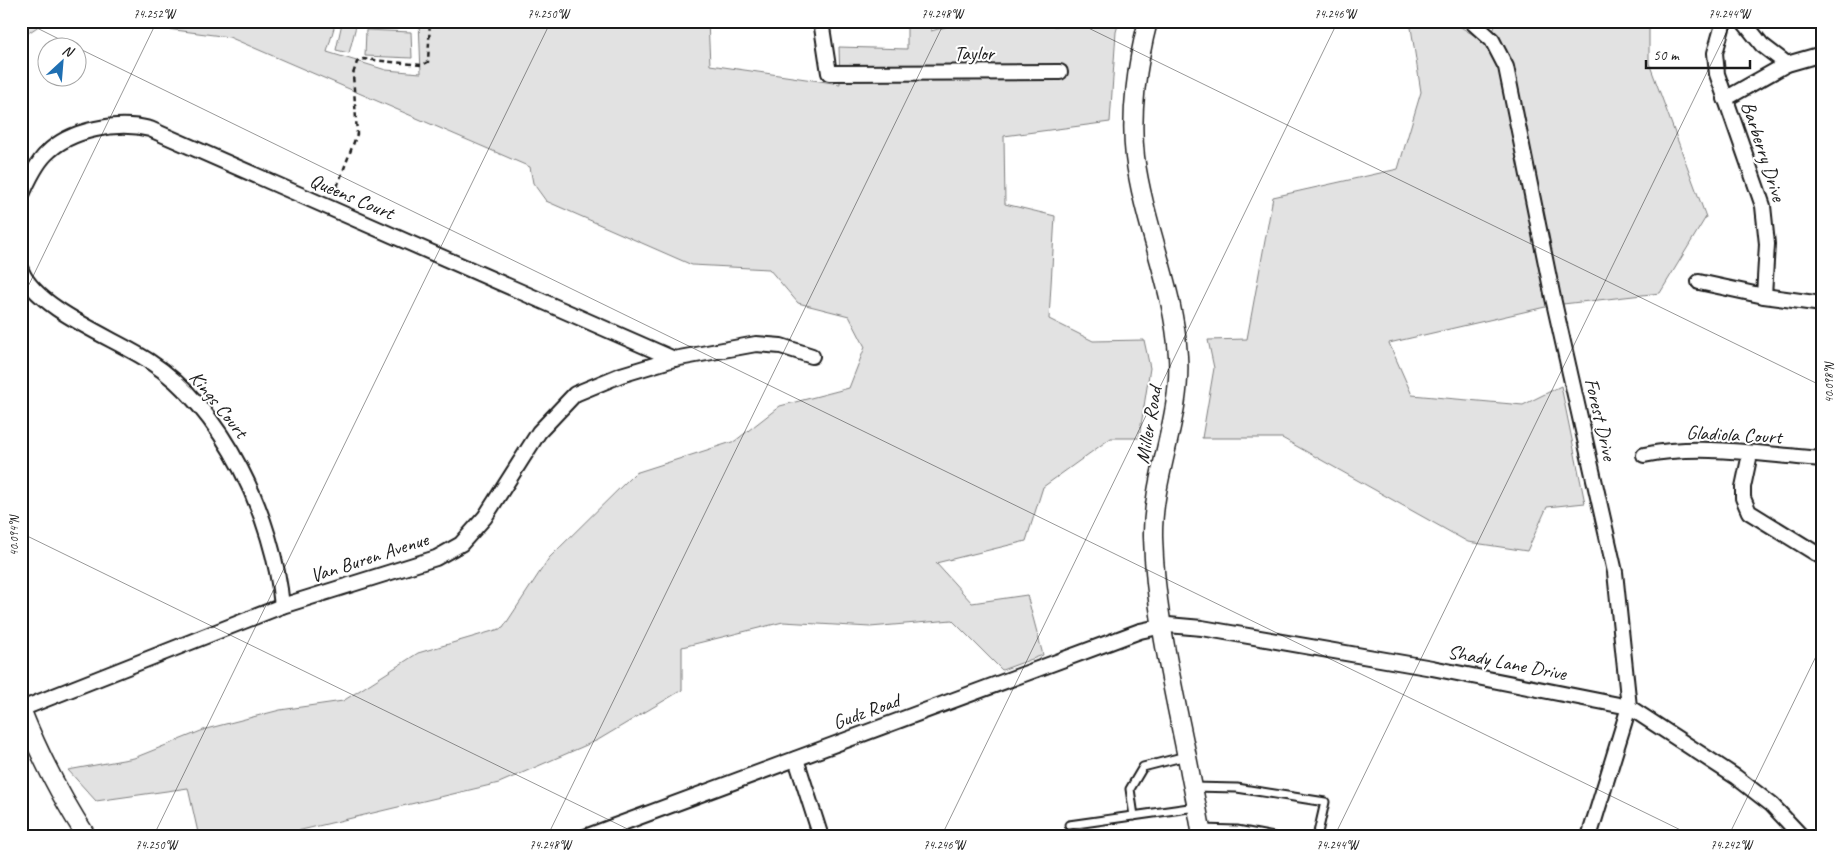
<svg xmlns="http://www.w3.org/2000/svg" width="1843" height="858" font-family="Caveat,sans-serif">
  <style>
    .green { fill: #e2e2e2; stroke: #7f7f7f }
    .lines { fill: none; stroke-linecap: round; stroke-linejoin: round }
    .service-casing { stroke: #1c1c1c; stroke-width: 11 }
    .minor-casing { stroke: #1c1c1c; stroke-width: 18 }
    .tertiary-casing { stroke: #1c1c1c; stroke-width: 21 }
    .path { stroke: #1c1c1c; stroke-width: 2.5; stroke-dasharray: 5 4; stroke-linecap: butt }
    .service { stroke: #fff; stroke-width: 7 }
    .minor { stroke: #fff; stroke-width: 14 }
    .tertiary { stroke: #fff; stroke-width: 18 }
    .ticks { fill: none; stroke: #1c1c1c; stroke-width: 1; stroke-opacity: 0.45 }
    .labels { text-anchor: middle; stroke-width: 4; stroke-linejoin: round; paint-order: stroke }
    .street-label { font-size: 20px; fill: #1c1c1c; stroke: #fff }
    .neatline { fill: none; stroke: #1c1c1c; stroke-width: 2 }
    .ticks-label { font-size: 12px; text-anchor: middle; fill: #1c1c1c }
  </style>
  <rect width="100%" height="100%" fill="#fff"/>
  <filter id="ink" filterUnits="userSpaceOnUse"><feTurbulence type="fractalNoise" baseFrequency=".02" numOctaves="2"/><feDisplacementMap in="SourceGraphic" scale="10" xChannelSelector="R" yChannelSelector="G"/><feConvolveMatrix kernelMatrix="1 2 1 2 8 2 1 2 1" color-interpolation-filters="sRGB"/></filter>
  <g filter="url(#ink)">
    <!-- green -->
    <g class="green">
      <path d="M21,21H46L21,38Z"/>
      <path d="M105,21H336L327,52L386,70L421,73L419,21H708L710,65L840,84L839,47L907,49V21H931V31L967,21H1053V26L1118,25L1116,32L1110,122L1004,136L1005,204L1055,216L1049,319L1093,341L1144,340L1150,368L1139,438H1111L1043,487L1026,541L936,563L972,603L1027,595L1043,655L1002,670L952,620L870,627L783,622L682,647V690L598,740L499,783L272,837H199L188,788L96,801L68,770L134,758L206,729L280,710L343,701L418,653L503,628L549,558L635,473L735,441L780,406L849,388L865,347L849,316L798,303L769,269L692,265L546,201L533,183L530,167L229,37Z"/>
      <path d="M1410,21H1451L1488,44L1497,21H1649V63L1706,217L1660,293L1554,305L1389,343L1412,395L1523,405L1561,386L1585,503L1547,507L1527,551L1468,542L1282,438H1202L1214,368L1208,340L1247,339L1273,197L1398,169L1421,92Z"/>
      <path d="M342,23L356,26L349,53L336,50Z"/>
      <path d="M366,30L411,32L412,58L365,56Z"/>
    </g>
    <g class="lines">
      <!-- service casing -->
      <g class="service-casing">
        <g id="service">
          <path d="M1193,787L1237,788L1325,802L1317,837"/>
          <path d="M1134,816L1130,789L1143,767L1186,756"/>
          <path d="M1069,825L1196,807"/>
          <path d="M1201,829L1237,830L1274,837"/>
        </g>
      </g>
      <!-- minor casing -->
      <g class="minor-casing">
        <g id="minor">
          <path d="M821,21L829,73L1060,72"/>
          <path d="M1471,21L1492,40L1506,67L1553,298L1615,572L1629,707L1589,837"/>
          <path d="M1724,21L1715,53L1717,74L1763,206L1767,244L1764,296"/>
          <path d="M1743,21L1762,45L1787,64"/>
          <path d="M1725,99L1787,64L1822,54"/>
          <path d="M21,197C27,183 35,165 46,154C70,129 118,121 150,129L674,359"/>
          <path d="M21,270C36,309 114,338 149,361C224,410 274,518 282,606"/>
          <path d="M1699,282L1764,296L1822,304"/>
          <path d="M1750,454L1743,487V498L1749,512L1822,557"/>
          <path d="M1644,455C1702,443 1763,455 1822,459"/>
          <path d="M21,709L282,606L436,558L461,544L485,517L539,432L575,394L621,375L674,359L756,344L781,346L812,356"/>
          <path d="M796,759L821,837"/>
          <path d="M585,837L1140,631L1168,625L1202,628L1432,668L1629,707L1736,777L1772,805L1802,837"/>
        </g>
      </g>
      <!-- tertiary casing -->
      <g class="tertiary-casing">
        <g id="tertiary">
          <path d="M1148,21C1137,63 1130,114 1135,157C1144,225 1174,288 1178,356C1182,418 1152,476 1153,537C1155,615 1174,691 1189,767C1193,790 1199,814 1202,837"/>
          <path d="M21,709C39,754 60,796 87,837"/>
        </g>
      </g>
      <!-- path -->
      <path class="path" d="M334,195L357,134L353,74L357,62L363,59L422,65L428,62L430,21"/>
      <!-- service -->
      <use href="#service" class="service"/>
      <!-- minor -->
      <use href="#minor" class="minor"/>
      <!-- tertiary -->
      <use href="#tertiary" class="tertiary"/>
    </g>
  </g>
  <!-- ticks -->
  <path class="ticks" d="M23,21L77,48M1074,21L1822,386M78,48L1695,837M21,301L157,21M21,533L644,837M153,837L551,21M547,837L945,21M941,837L1338,21M1334,837L1732,21M1728,837L1822,644"/>
  <g class="labels">
    <!-- street labels -->
    <g class="street-label">
      <text x="974" y="60">Taylor</text>
      <text transform="translate(1764 151) rotate(72)" y="7">Barberry Drive</text>
      <text transform="translate(352 196) rotate(23)" y="7">Queens Court</text>
      <text transform="translate(219 404) rotate(51)" y="7">Kings Court</text>
      <text transform="translate(1601 419) rotate(77)" y="7">Forest Drive</text>
      <text transform="translate(1148 425) rotate(-80)" y="7">Miller Road</text>
      <text transform="translate(1734 434) rotate(3)" y="7">Gladiola Court</text>
      <text transform="translate(369 557) rotate(-18)" y="7">Van Buren Avenue</text>
      <text transform="translate(1507 662) rotate(11)" y="7">Shady Lane Drive</text>
      <text transform="translate(866 711) rotate(-20)" y="7">Gudz Road</text>
    </g>
  </g>
  <!-- margin -->
  <rect width="1843" height="858" fill="none" stroke="#fff" stroke-width="55"/>
  <!-- north arrow -->
  <g transform="translate(62 62) rotate(26)"><circle r="24" fill="#ffffff" stroke="#a4a4a4"/>
  <path d="M0-4L9 19L0 12L-9 19Z" fill="#1f6fb2"/>
  <text y="-8" font-size="14" font-weight="bold" text-anchor="middle" fill="#1c1c1c">N</text>
  </g>
  <!-- scale -->
  <path d="M1646 60v8h104v-8" fill="none" stroke="#1c1c1c" stroke-width="2.5"/>
  <text x="1653" y="60" font-size="15" fill="#1c1c1c" stroke="#ffffff" stroke-width="4" paint-order="stroke">50 m</text>
  <rect x="28" y="28" width="1788" height="802" class="neatline"/>
  <g class="ticks-label">
    <text x="154" y="18">74.252°W</text>
    <text x="548" y="18">74.250°W</text>
    <text x="942" y="18">74.248°W</text>
    <text x="1335" y="18">74.246°W</text>
    <text x="1729" y="18">74.244°W</text>
    <text transform="translate(1829 383) rotate(-90)" y="4">40.098°N</text>
    <text transform="translate(14 536) rotate(-90)" y="4">40.094°N</text>
    <text x="156" y="849">74.250°W</text>
    <text x="550" y="849">74.248°W</text>
    <text x="944" y="849">74.246°W</text>
    <text x="1337" y="849">74.244°W</text>
    <text x="1731" y="849">74.242°W</text>
  </g>
</svg>
